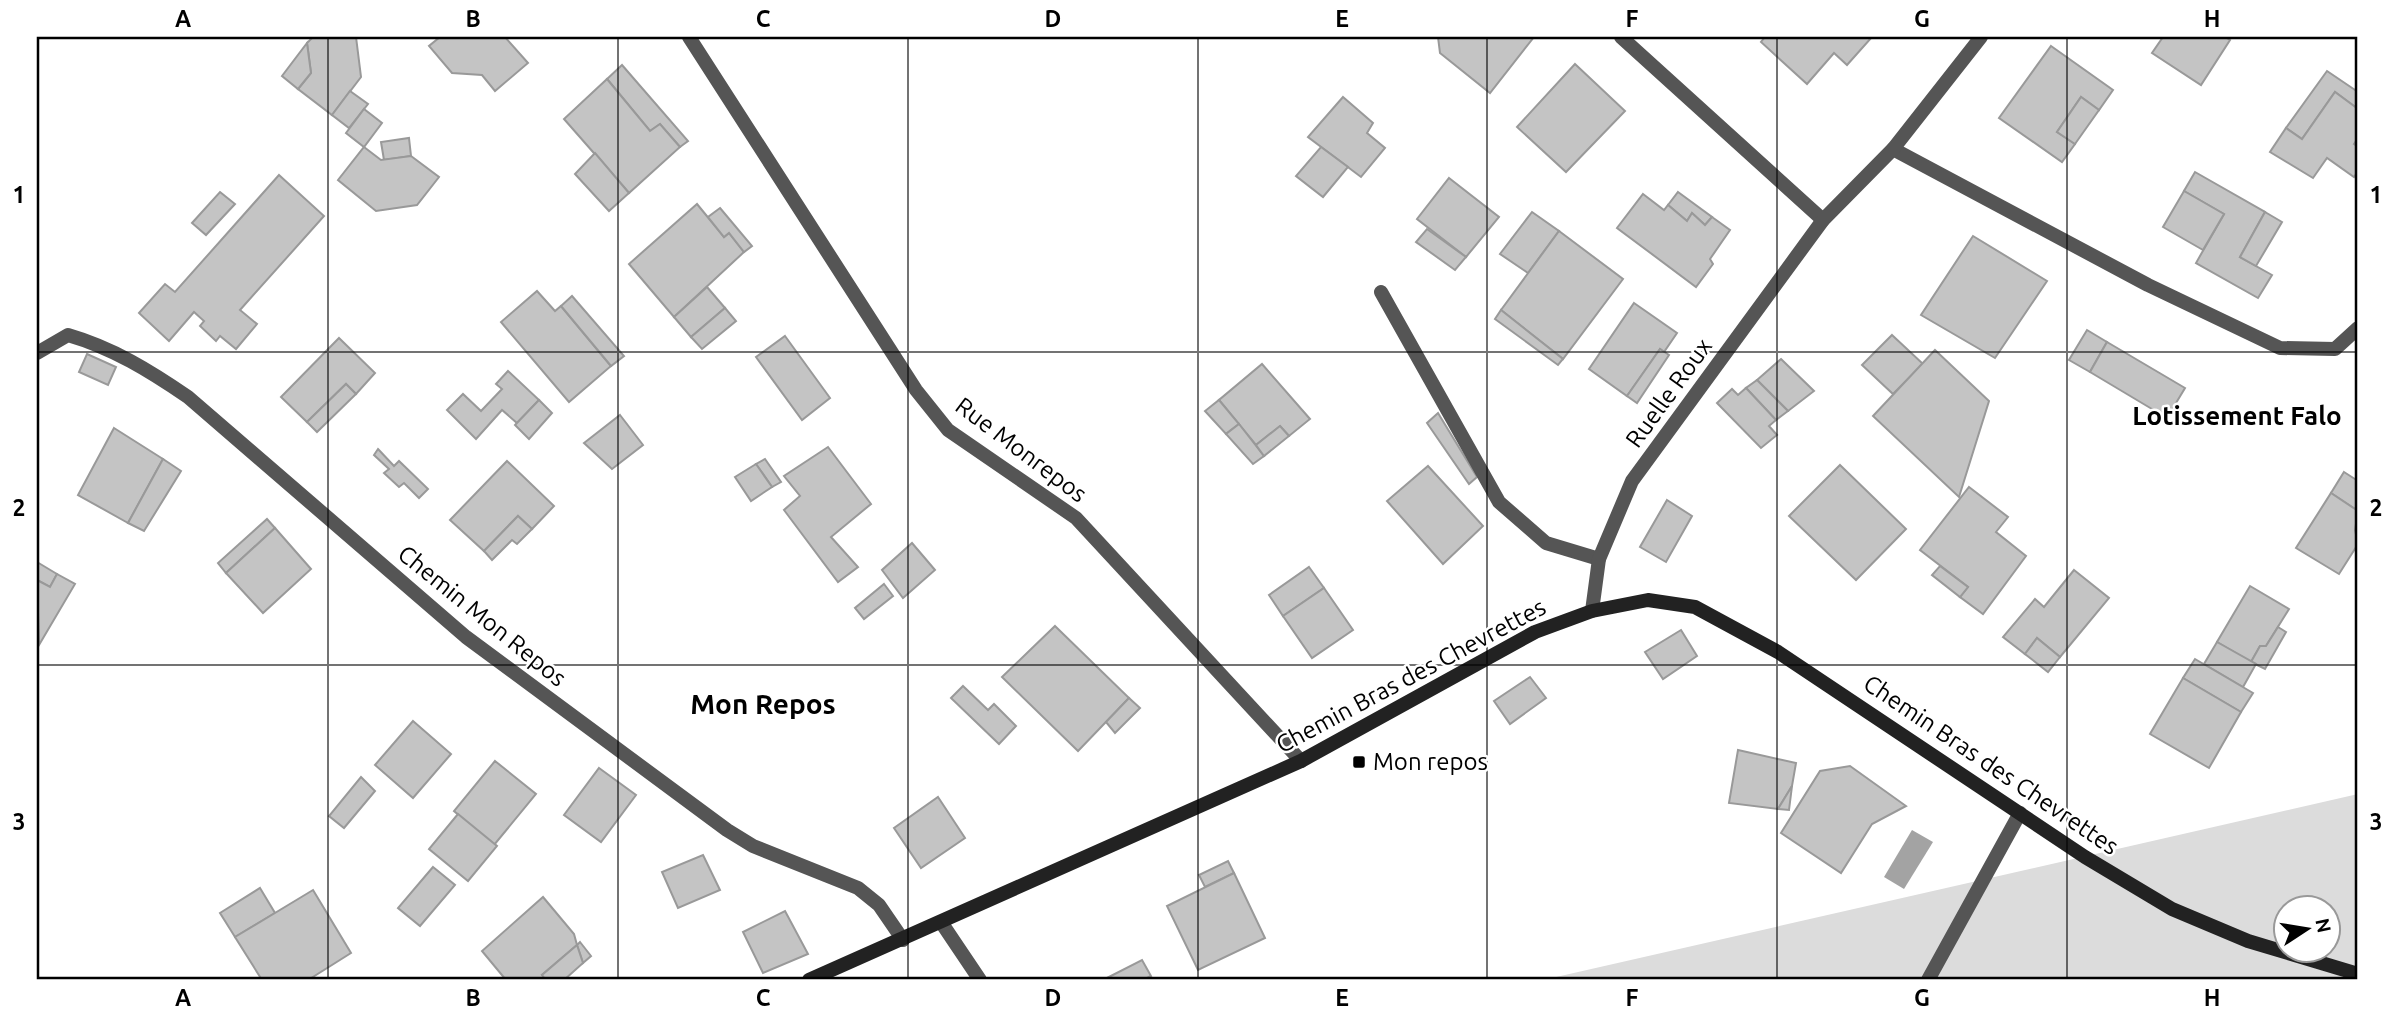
<svg xmlns="http://www.w3.org/2000/svg" width="2395" height="1017" font-family="Ubuntu,sans-serif">
  <style>
    .green { fill: #dcdcdc; fill-rule: evenodd }
    .water { fill: #a3a3a3 }
    .building { fill: #c4c4c4; stroke: #999; stroke-width: 2 }
    .lines { fill: none; stroke-linecap: round; stroke-linejoin: round }
    .service { stroke: #555; stroke-width: 14 }
    .minor { stroke: #555; stroke-width: 14 }
    .secondary { stroke: #222; stroke-width: 14 }
    .grid { fill: none; stroke: #000; stroke-width: 2; stroke-opacity: 0.55 }
    .poi-dot { fill: #000; stroke: #fff; stroke-width: 2.5 }
    .labels { text-anchor: middle; stroke-width: 5; stroke-linejoin: round; paint-order: stroke }
    .street-label { font-size: 24px; fill: #000; stroke: #fff }
    .poi-label { font-size: 24px; fill: #000; stroke: #fff; text-anchor: start }
    .neighbourhood-label { font-size: 26px; font-weight: bold; fill: #000; stroke: #fff }
    .quarter-label { font-size: 28px; font-weight: bold; fill: #000; stroke: #fff }
    .neatline { fill: none; stroke: #000; stroke-width: 2.5 }
    .grid-label { font-size: 23px; text-anchor: middle; font-weight: bold; fill: #000 }
  </style>
  <rect width="100%" height="100%" fill="#fff"/>
  <!-- green -->
  <path class="green" d="M2358,794V980H1543ZM2286,908H2328V950H2286Z"/>
  <!-- water -->
  <path class="water" d="M1912,830L1933,842L1904,889L1884,877Z"/>
  <!-- building -->
  <g class="building">
    <path d="M313,37H356L361,77L332,115L298,89L311,73L307,43Z"/>
    <path d="M440,37H505L528,63L495,91L482,75L452,73L429,46Z"/>
    <path d="M1438,37H1534L1490,93L1440,53Z"/>
    <path d="M1765,37H1872L1847,65L1834,53L1807,84L1761,42Z"/>
    <path d="M2163,37H2225L2230,40L2201,85L2152,53Z"/>
    <path d="M307,43L311,73L298,89L282,76Z"/>
    <path d="M2051,46L2113,90L2099,110L2081,97L2057,132L2075,144L2062,162L1999,118Z"/>
    <path d="M1575,64L1625,111L1566,172L1517,127Z"/>
    <path d="M622,65L688,141L680,147L660,124L650,131L607,79Z"/>
    <path d="M2327,71L2358,92V109L2335,92L2302,139L2286,128Z"/>
    <path d="M607,79L650,131L660,124L680,147L629,193L564,119Z"/>
    <path d="M350,91L368,104L349,128L332,115Z"/>
    <path d="M2335,92L2358,109V138L2354,144L2358,147V171L2354,177L2327,158L2313,178L2270,152L2286,128L2302,139Z"/>
    <path d="M1343,97L1373,123L1367,133L1385,148L1361,177L1308,137Z"/>
    <path d="M2081,97L2099,110L2075,144L2057,132Z"/>
    <path d="M364,109L382,123L364,147L346,133Z"/>
    <path d="M409,138L411,156L384,160L381,142Z"/>
    <path d="M364,147L381,160L411,156L439,177L417,205L376,211L338,180Z"/>
    <path d="M1321,147L1348,167L1323,197L1296,176Z"/>
    <path d="M595,153L629,193L609,211L575,174Z"/>
    <path d="M2195,172L2265,212L2240,257L2272,275L2258,298L2196,263L2224,214L2184,191Z"/>
    <path d="M279,175L324,216L240,310L257,324L236,349L220,336L216,341L200,326L204,321L194,312L169,341L139,313L165,284L175,292Z"/>
    <path d="M1449,178L1499,217L1466,257L1417,219Z"/>
    <path d="M2184,191L2224,214L2203,250L2163,227Z"/>
    <path d="M220,192L235,204L206,235L192,223Z"/>
    <path d="M1678,192L1712,217L1705,225L1692,213L1687,221L1668,205Z"/>
    <path d="M1643,194L1664,210L1668,205L1687,221L1692,213L1705,225L1712,217L1730,230L1710,259L1713,264L1696,287L1617,228Z"/>
    <path d="M697,204L724,237L729,233L744,252L674,317L629,264Z"/>
    <path d="M720,208L752,246L744,252L729,233L724,237L708,217Z"/>
    <path d="M1532,212L1559,231L1528,273L1500,254Z"/>
    <path d="M2265,212L2282,222L2256,266L2240,257Z"/>
    <path d="M1427,229L1466,257L1455,270L1416,242Z"/>
    <path d="M1559,231L1623,279L1563,359L1501,310Z"/>
    <path d="M1973,236L2047,281L1995,358L1921,315Z"/>
    <path d="M707,287L725,308L691,337L674,317Z"/>
    <path d="M537,291L555,311L561,306L611,366L569,402L501,322Z"/>
    <path d="M572,296L624,356L611,366L561,306Z"/>
    <path d="M1634,303L1677,333L1664,352L1660,349L1627,396L1589,369Z"/>
    <path d="M725,308L736,321L702,349L691,337Z"/>
    <path d="M1501,310L1563,359L1558,365L1495,319Z"/>
    <path d="M2087,330L2107,342L2090,372L2069,360Z"/>
    <path d="M1892,335L1923,364L1893,394L1862,365Z"/>
    <path d="M785,336L830,398L802,420L756,357Z"/>
    <path d="M339,338L375,373L356,394L346,384L307,422L281,397Z"/>
    <path d="M2107,342L2185,388L2167,418L2090,372Z"/>
    <path d="M1660,349L1669,355L1637,403L1627,396Z"/>
    <path d="M1935,350L1989,401L1959,497L1873,416Z"/>
    <path d="M87,354L116,367L108,385L79,372Z"/>
    <path d="M1781,359L1814,391L1788,411L1757,380Z"/>
    <path d="M1262,364L1310,419L1289,436L1280,426L1256,445L1219,400Z"/>
    <path d="M508,371L539,400L517,423L502,410L476,439L447,410L463,394L481,411L502,389L496,384Z"/>
    <path d="M1757,380L1788,411L1776,420L1746,388Z"/>
    <path d="M346,384L356,394L317,432L307,422Z"/>
    <path d="M1746,388L1776,420L1769,426L1777,435L1761,448L1717,403L1732,389L1738,395Z"/>
    <path d="M539,400L552,413L529,439L515,425Z"/>
    <path d="M1219,400L1239,424L1226,434L1205,411Z"/>
    <path d="M1438,413L1477,477L1469,484L1427,423Z"/>
    <path d="M620,415L643,445L612,469L584,443Z"/>
    <path d="M1239,424L1264,456L1253,464L1226,434Z"/>
    <path d="M1280,426L1289,436L1264,456L1256,445Z"/>
    <path d="M114,428L163,459L128,523L78,495Z"/>
    <path d="M828,447L871,504L831,537L858,567L838,582L784,510L800,496L784,476Z"/>
    <path d="M378,449L394,466L399,461L428,489L419,498L404,483L399,487L384,473L389,469L374,455Z"/>
    <path d="M163,459L181,471L144,531L128,523Z"/>
    <path d="M765,459L781,482L772,487L756,464Z"/>
    <path d="M507,461L554,506L532,529L518,516L484,551L450,520Z"/>
    <path d="M756,464L772,487L751,501L735,477Z"/>
    <path d="M1840,465L1906,529L1856,580L1789,516Z"/>
    <path d="M1428,466L1483,526L1443,564L1387,501Z"/>
    <path d="M2344,472L2358,481V511L2331,493Z"/>
    <path d="M1969,487L2008,517L1996,532L2026,556L1983,614L1960,597L1968,587L1920,550Z"/>
    <path d="M2331,493L2358,511L2355,530L2358,544L2339,574L2296,548Z"/>
    <path d="M1667,500L1692,516L1666,562L1640,547Z"/>
    <path d="M518,516L532,529L517,544L512,540L492,560L484,551Z"/>
    <path d="M267,519L275,528L226,573L218,563Z"/>
    <path d="M275,528L311,569L263,613L226,573Z"/>
    <path d="M912,543L935,570L903,598L882,570Z"/>
    <path d="M37,562L57,574L50,587L37,580Z"/>
    <path d="M1940,566L1968,587L1960,597L1932,575Z"/>
    <path d="M1309,567L1324,588L1283,616L1269,595Z"/>
    <path d="M2074,570L2109,598L2060,657L2037,638L2025,654L2003,637L2035,599L2044,607Z"/>
    <path d="M57,574L75,584L39,645L37,580L50,587Z"/>
    <path d="M884,584L893,596L864,619L855,608Z"/>
    <path d="M2250,586L2289,609L2266,646H2260L2251,662L2217,642Z"/>
    <path d="M1324,588L1353,630L1312,658L1283,616Z"/>
    <path d="M1055,626L1129,698L1078,751L1002,677Z"/>
    <path d="M2278,627L2286,632L2265,669L2251,662L2260,646H2266Z"/>
    <path d="M1681,630L1697,656L1663,679L1645,652Z"/>
    <path d="M2037,638L2060,657L2048,672L2025,654Z"/>
    <path d="M2217,642L2256,664L2243,687L2204,664Z"/>
    <path d="M2195,659L2253,693L2241,712L2183,678Z"/>
    <path d="M1530,677L1546,698L1510,724L1494,701Z"/>
    <path d="M2183,678L2241,712L2209,768L2150,734Z"/>
    <path d="M963,686L988,710L994,704L1016,726L999,744L951,698Z"/>
    <path d="M1129,698L1140,708L1115,733L1106,722Z"/>
    <path d="M413,721L451,754L413,798L375,765Z"/>
    <path d="M1738,750L1796,763L1792,786L1778,809L1729,803Z"/>
    <path d="M495,761L536,794L494,845L454,811Z"/>
    <path d="M1850,766L1906,806L1872,824L1841,873L1781,833L1820,771Z"/>
    <path d="M599,768L636,795L601,842L564,815Z"/>
    <path d="M361,777L375,791L344,828L329,816Z"/>
    <path d="M1792,786L1789,810L1778,809Z"/>
    <path d="M938,797L965,838L921,868L894,828Z"/>
    <path d="M458,814L497,846L468,881L429,849Z"/>
    <path d="M703,855L720,890L678,908L662,872Z"/>
    <path d="M1228,861L1234,873L1205,887L1199,875Z"/>
    <path d="M433,867L455,885L420,926L398,908Z"/>
    <path d="M1234,873L1265,938L1198,970L1167,906Z"/>
    <path d="M260,888L275,913L235,937L220,913Z"/>
    <path d="M313,890L351,953L308,980H262L235,937Z"/>
    <path d="M543,897L574,934L577,945L542,975L546,980H506L482,951Z"/>
    <path d="M785,911L808,954L763,973L743,932Z"/>
    <path d="M580,942L591,956L583,963L577,945Z"/>
    <path d="M577,945L583,963L564,980H546L542,975Z"/>
    <path d="M1142,960L1151,976L1143,980H1103Z"/>
  </g>
  <g class="lines">
    <!-- service -->
    <path class="service" d="M1381,292L1499,502L1546,543L1599,559"/>
    <!-- minor -->
    <g class="minor">
      <path d="M689,37L916,390L948,430L1076,518L1301,761"/>
      <path d="M1621,37L1823,220"/>
      <path d="M1893,149L2148,285L2280,348L2335,349L2358,328"/>
      <path d="M37,353L68,335C113,348 150,371 188,397L466,637L727,830L753,846L858,888L879,905L903,940"/>
      <path d="M1592,611L1599,559L1632,481L1823,220L1893,149L1981,37"/>
      <path d="M941,922L980,980"/>
      <path d="M1928,980L2020,813"/>
    </g>
    <!-- secondary -->
    <path class="secondary" d="M809,980L1301,761L1535,632L1592,611L1648,600L1695,607L1778,652L2085,857L2172,909L2248,941L2358,974"/>
  </g>
  <!-- grid -->
  <path class="grid" d="M328,37V980M618,37V980M908,37V980M1198,37V980M1487,37V980M1777,37V980M2067,37V980M37,352H2358M37,665H2358"/>
  <!-- markers -->
  <rect class="poi-dot" x="1352" y="755" width="14" height="14" rx="3.5"/>
  <g class="labels">
    <!-- street labels -->
    <g class="street-label">
      <text transform="translate(1669 393) rotate(-54)" y="8">Ruelle Roux</text>
      <text transform="translate(1021 450) rotate(37)" y="8">Rue Monrepos</text>
      <text transform="translate(482 616) rotate(39)" y="8">Chemin Mon Repos</text>
      <text transform="translate(1411 676) rotate(-28)" y="8">Chemin Bras des Chevrettes</text>
      <text transform="translate(1991 765) rotate(34)" y="8">Chemin Bras des Chevrettes</text>
    </g>
    <!-- poi labels -->
    <g class="poi-label">
      <text x="1373" y="770">Mon repos</text>
    </g>
    <!-- neighbourhood labels -->
    <g class="neighbourhood-label">
      <text x="2237" y="425">Lotissement Falo</text>
    </g>
    <!-- quarter labels -->
    <g class="quarter-label">
      <text x="763" y="714">Mon Repos</text>
    </g>
  </g>
  <!-- border -->
  <rect width="2395" height="1017" fill="none" stroke="#ffffff" stroke-width="77"/>
  <!-- north arrow -->
  <g transform="translate(2307 929) rotate(78)"><circle r="33" fill="#ffffff" stroke="#999999" stroke-width="2"/>
  <path d="M0-5L12 26L0 18L-12 26Z" fill="#000000"/>
  <text y="-10" font-size="19" font-weight="bold" text-anchor="middle" fill="#000000">N</text>
  </g>
  <rect x="38" y="38" width="2318" height="940" class="neatline"/>
  <g class="grid-label">
    <text x="183" y="27">A</text>
    <text x="473" y="27">B</text>
    <text x="763" y="27">C</text>
    <text x="1053" y="27">D</text>
    <text x="1342" y="27">E</text>
    <text x="1632" y="27">F</text>
    <text x="1922" y="27">G</text>
    <text x="2212" y="27">H</text>
    <text x="19" y="203">1</text>
    <text x="2376" y="203">1</text>
    <text x="19" y="516">2</text>
    <text x="2376" y="516">2</text>
    <text x="19" y="830">3</text>
    <text x="2376" y="830">3</text>
    <text x="183" y="1006">A</text>
    <text x="473" y="1006">B</text>
    <text x="763" y="1006">C</text>
    <text x="1053" y="1006">D</text>
    <text x="1342" y="1006">E</text>
    <text x="1632" y="1006">F</text>
    <text x="1922" y="1006">G</text>
    <text x="2212" y="1006">H</text>
  </g>
</svg>
